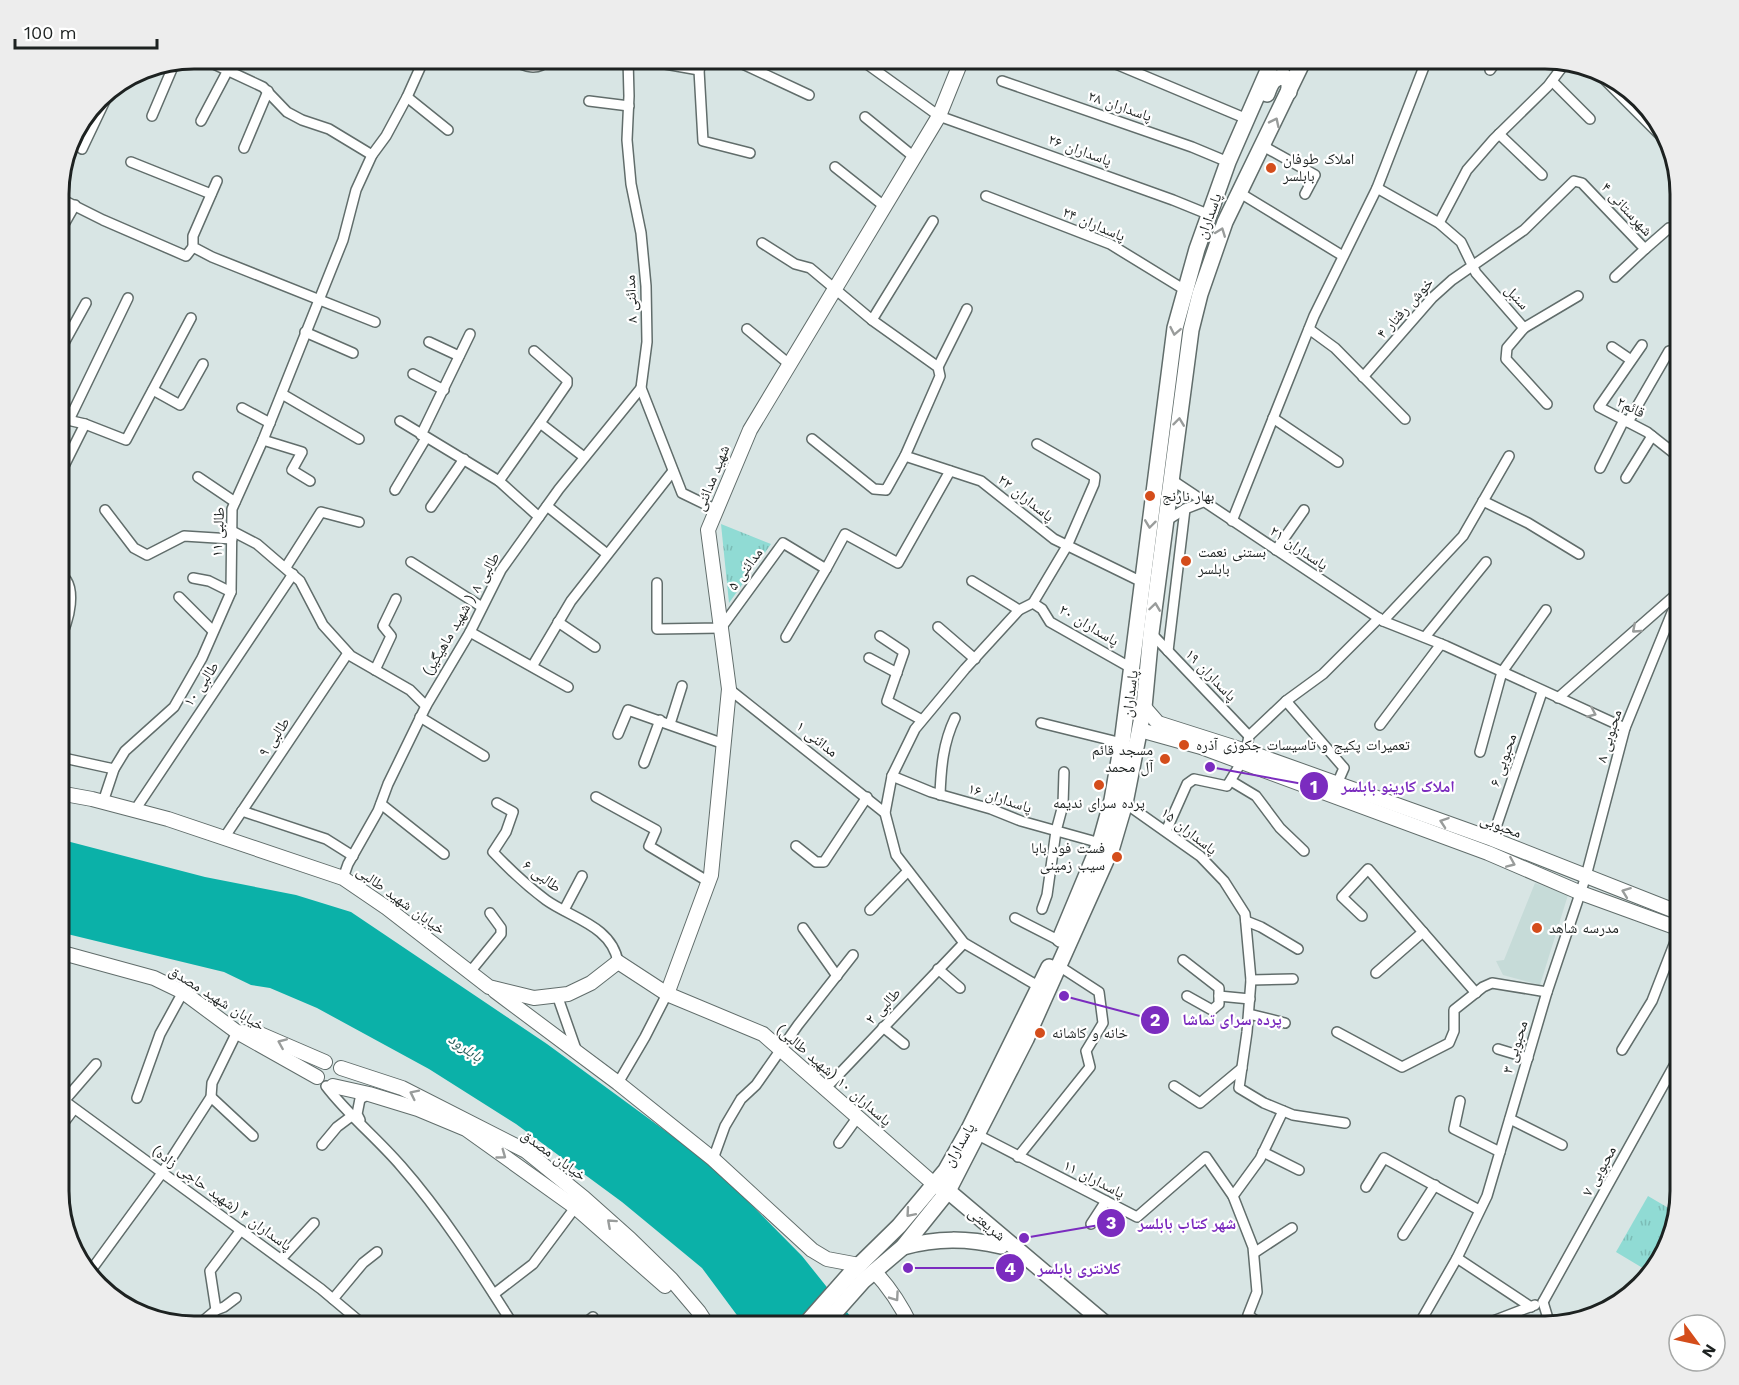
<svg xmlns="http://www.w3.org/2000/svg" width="1739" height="1385" font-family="'Work Sans','Noto Naskh Arabic',sans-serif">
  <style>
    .built { fill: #c6dbd8 }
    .grass { fill: url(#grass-tufts) }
    .water { fill: #0bb1a8 }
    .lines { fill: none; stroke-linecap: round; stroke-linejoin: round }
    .street-casing { stroke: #616d6b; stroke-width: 12 }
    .secondary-casing { stroke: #616d6b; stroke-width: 16 }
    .primary-casing { stroke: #616d6b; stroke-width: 18 }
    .street { stroke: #fff; stroke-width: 9 }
    .secondary { stroke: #fff; stroke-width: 14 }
    .primary { stroke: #fff; stroke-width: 15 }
    .oneway { stroke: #999c9b }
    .poi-dot { fill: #d44d1b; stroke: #fff; stroke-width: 2 }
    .labels { text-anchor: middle; stroke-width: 4.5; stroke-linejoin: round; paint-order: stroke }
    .street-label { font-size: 15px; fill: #1d2221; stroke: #fff }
    .poi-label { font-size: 15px; fill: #1d2221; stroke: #fff; text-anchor: start }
    .water-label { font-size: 16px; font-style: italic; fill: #265e5a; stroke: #fff }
    .rim { fill: none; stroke: #1d2221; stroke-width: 3 }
    .leader { fill: none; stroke: #7b2cbf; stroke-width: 2 }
    .callout-dot { fill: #7b2cbf; stroke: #fff; stroke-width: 2 }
    .mark-label { font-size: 18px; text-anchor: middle; font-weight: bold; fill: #fff }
    .callout-label { font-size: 16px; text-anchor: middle; font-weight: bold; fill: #7b2cbf; stroke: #fff; stroke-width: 4.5; stroke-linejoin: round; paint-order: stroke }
  </style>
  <defs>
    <pattern id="grass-tufts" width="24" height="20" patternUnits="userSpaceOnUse" patternTransform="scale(1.5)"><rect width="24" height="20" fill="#90dbd4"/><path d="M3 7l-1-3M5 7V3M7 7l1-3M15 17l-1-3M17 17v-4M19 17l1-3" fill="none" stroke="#7cbcb6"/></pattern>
  </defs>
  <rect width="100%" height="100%" fill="#d8e5e4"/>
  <!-- built -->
  <path class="built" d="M1535,883L1568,895L1540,985L1503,975L1496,961L1504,960Z"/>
  <!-- grass -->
  <g class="grass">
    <path d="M721,524L771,544L729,603Z"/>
    <path d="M1648,1196L1677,1213L1673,1235L1651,1273L1616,1252Z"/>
  </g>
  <!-- water -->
  <path class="water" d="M59,839L205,877L296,895L351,912L547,1044L712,1165L802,1256L858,1326H745L702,1268L622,1202L516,1124L429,1069L317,1008L270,988L251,985L224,972L59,932Z"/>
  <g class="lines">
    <!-- street casing -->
    <g class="street-casing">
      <g id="street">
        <path d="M203,59L263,87L287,112L302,120L329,129L372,155"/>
        <path d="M511,59C525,67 537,72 550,59"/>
        <path d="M628,59L629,96L627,140L631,184L641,233L646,286L647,342L641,388L682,493L717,510"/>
        <path d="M637,59L699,70L704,59"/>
        <path d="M732,59L809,95"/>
        <path d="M860,59L939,116L1173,200L1210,215"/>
        <path d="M1104,59L1247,119"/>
        <path d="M1593,68L1669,144"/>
        <path d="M699,70L703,141L750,153"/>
        <path d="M1490,70L1498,59"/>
        <path d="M1002,81L1192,147L1228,162"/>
        <path d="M1552,81L1590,119"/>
        <path d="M407,97L448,130"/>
        <path d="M589,101L629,106"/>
        <path d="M152,116L175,62"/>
        <path d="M865,117L914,157"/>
        <path d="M201,121L228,70"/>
        <path d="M1499,134L1542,175"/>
        <path d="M1263,146L1315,175L1305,194"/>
        <path d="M244,148L268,91"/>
        <path d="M82,149L111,88"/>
        <path d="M131,162L211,194"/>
        <path d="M835,167L884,206"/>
        <path d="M217,181L193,236V247L212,257L375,322"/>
        <path d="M1377,188L1439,223L1461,242L1476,273L1524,328L1507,348L1506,359L1547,404"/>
        <path d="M1240,193L1343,256"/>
        <path d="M986,196L1110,244L1185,290"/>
        <path d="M59,198L103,220L186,256L193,247"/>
        <path d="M1439,223L1467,170L1494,139L1548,86L1566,62"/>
        <path d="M59,233L75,205"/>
        <path d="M762,243L795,264L810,268L872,320L938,367L940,376L937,383L905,456L886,490L874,489L812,439"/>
        <path d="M1645,249L1669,228"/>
        <path d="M872,320L933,221"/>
        <path d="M1524,328L1578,296"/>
        <path d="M747,329L789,364"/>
        <path d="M1309,329L1335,348L1405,419"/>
        <path d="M305,332L353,353"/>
        <path d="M429,342L459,356"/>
        <path d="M1642,345L1599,407L1647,432L1680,458"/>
        <path d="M1612,347L1631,360"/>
        <path d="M534,351L567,380V384L540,423"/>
        <path d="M59,352L86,303"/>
        <path d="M938,367L967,309"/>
        <path d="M413,374L444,390"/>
        <path d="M1363,377L1432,298L1452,280L1524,230L1574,181L1582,183L1645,249L1615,277"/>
        <path d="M153,390L180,405L203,364"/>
        <path d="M282,394L359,439"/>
        <path d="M242,408L270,423"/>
        <path d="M59,418L85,424L126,440L191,318"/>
        <path d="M1273,418L1338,462"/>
        <path d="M69,420L128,298"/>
        <path d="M400,421L499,481L539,517"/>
        <path d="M1628,422L1669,351"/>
        <path d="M421,435L470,334"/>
        <path d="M263,440L302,452L292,470L310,481"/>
        <path d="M905,456L981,481L1054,539L1144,583"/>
        <path d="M1600,468L1624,420"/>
        <path d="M59,476L85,424"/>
        <path d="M198,477L235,502"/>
        <path d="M1626,478L1652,436"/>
        <path d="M1172,480L1383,621L1446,646L1625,728"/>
        <path d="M499,481L540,423L584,457"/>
        <path d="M395,490L426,438"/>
        <path d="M1483,501L1528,523L1579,554"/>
        <path d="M547,506L607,554"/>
        <path d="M431,507L464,459"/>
        <path d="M105,510L134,548L147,555L184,536L232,539"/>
        <path d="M1166,521L1185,509L1203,502"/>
        <path d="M1232,521L1314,316L1377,188L1427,59"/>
        <path d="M232,531L257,544L300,581L323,625L351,656L410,690L426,706"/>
        <path d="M1276,550L1304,510"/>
        <path d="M411,562L482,607"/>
        <path d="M286,567L321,512L359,522"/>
        <path d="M193,578L209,581L231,592"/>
        <path d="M972,581L1019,610L1033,603L1042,609L1050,622L1133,669"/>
        <path d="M657,583V629L721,628L783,543L826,569L845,534L898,563L950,471"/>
        <path d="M179,597L213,631"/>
        <path d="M1033,603L1067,546L1094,484L1095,477L1037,444"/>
        <path d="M1019,610L965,669L915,729L892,776L885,813L896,855L964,943L1038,986"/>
        <path d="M1383,621L1463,536L1509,456"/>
        <path d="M558,622L595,647"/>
        <path d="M938,627L975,659"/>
        <path d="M470,632L568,687"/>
        <path d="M1151,633L1249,736"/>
        <path d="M880,636L904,652L887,701L922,720"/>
        <path d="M786,637L826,569"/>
        <path d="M1425,637L1486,562"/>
        <path d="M59,639C69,624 79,583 59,574"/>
        <path d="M1168,651L1185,509"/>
        <path d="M869,658L897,673"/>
        <path d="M533,665L571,601L673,471"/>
        <path d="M375,670L391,636L383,626L396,599"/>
        <path d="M729,689L885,813"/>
        <path d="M1558,698L1680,591"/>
        <path d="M1286,701L1344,768L1337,784"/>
        <path d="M420,717L484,756"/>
        <path d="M1041,723L1126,744"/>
        <path d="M670,724L682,686"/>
        <path d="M1380,725L1441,644"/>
        <path d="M618,734L628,710L724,744"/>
        <path d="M1246,751L1249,736L1286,701L1323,674L1379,618"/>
        <path d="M1480,752L1502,672L1546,610"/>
        <path d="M59,757L114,769"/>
        <path d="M644,763L660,720"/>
        <path d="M892,776L931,792L991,809L1021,821L1100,843"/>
        <path d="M1231,781L1256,796L1280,828L1304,851"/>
        <path d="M940,795C941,768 943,743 955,718"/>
        <path d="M596,797L656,830L649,846L709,882"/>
        <path d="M103,802L114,769L125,751L174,707L202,658L231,592L232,509L263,440L343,240L356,190L372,155L386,136L407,97L424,59"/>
        <path d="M497,803L513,812L506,832L493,852C510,870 526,885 546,900C571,918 612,926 618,962"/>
        <path d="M1125,803L1200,856L1224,881L1245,914L1251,980L1247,1032L1239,1088L1264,1103L1293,1115L1345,1123"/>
        <path d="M381,804L444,854"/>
        <path d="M135,810L293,574"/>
        <path d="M242,811L326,839L353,856"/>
        <path d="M1166,831L1187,784L1194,779L1227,786L1241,763"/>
        <path d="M224,838L348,653"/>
        <path d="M1492,839L1542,692"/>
        <path d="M796,846L816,862H824L867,797"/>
        <path d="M343,878L348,864L378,811L388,784L426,706L470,632L501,570L559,489L641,388"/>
        <path d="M1042,909L1047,895L1056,831L1063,805L1064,772"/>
        <path d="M564,910L582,876"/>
        <path d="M870,910L908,871"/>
        <path d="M1362,916L1342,897L1368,869L1476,993"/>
        <path d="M1015,918L1060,941"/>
        <path d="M1246,921L1261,927L1298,949"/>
        <path d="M803,928L837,976"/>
        <path d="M1183,960L1219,988V1004L1212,1010L1187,996"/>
        <path d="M938,969L960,988"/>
        <path d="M59,971L61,953"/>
        <path d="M470,972L501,934V928L490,913"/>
        <path d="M1376,973L1423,932"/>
        <path d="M1251,980L1293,979"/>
        <path d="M557,995L577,1052"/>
        <path d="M1219,996L1250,999"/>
        <path d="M1249,1014L1285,1023"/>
        <path d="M883,1027L904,1044"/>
        <path d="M1337,1032L1402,1067L1449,1043L1454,1031V1010L1483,987L1492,983L1547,992"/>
        <path d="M1498,1049L1528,1058"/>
        <path d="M1622,1050L1652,1001L1680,929"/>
        <path d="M618,1083L645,1037L667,994"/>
        <path d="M326,1086C348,1115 377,1138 401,1166C444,1215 479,1271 514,1326"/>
        <path d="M1174,1086L1200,1103L1242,1068"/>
        <path d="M824,1090L964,943"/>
        <path d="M59,1097L321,1289L365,1326"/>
        <path d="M211,1097L253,1136"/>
        <path d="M137,1098L160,1034L183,992"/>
        <path d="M64,1101L96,1064"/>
        <path d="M1460,1101L1454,1129L1500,1152"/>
        <path d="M1510,1119L1562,1145"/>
        <path d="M360,1120L357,1114L360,1099L369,1094"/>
        <path d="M59,1129L74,1109"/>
        <path d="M978,1135L1137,1217L1206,1157L1233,1196L1253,1247L1257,1292L1248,1315L1263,1326"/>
        <path d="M839,1143L857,1118"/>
        <path d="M322,1145L337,1127L353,1115"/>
        <path d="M1263,1152L1299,1170"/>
        <path d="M1018,1157L1090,1067L1086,1051L1103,1023L1099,992L1059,966"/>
        <path d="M713,1159L725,1126L741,1099L756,1085L798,1025L853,955"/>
        <path d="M1366,1187L1384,1158L1479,1210"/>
        <path d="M1233,1196L1260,1159L1283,1111"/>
        <path d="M1091,1224L1106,1201"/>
        <path d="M1403,1235L1435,1185"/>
        <path d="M1254,1253L1292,1228"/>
        <path d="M1457,1258L1531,1307"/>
        <path d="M281,1259L314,1223"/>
        <path d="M89,1273L162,1173L211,1097L212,1083L237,1032"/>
        <path d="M494,1294L533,1264L577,1205"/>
        <path d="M236,1298L224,1307L216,1310L210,1271L241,1230"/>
        <path d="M333,1299L363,1263L377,1252"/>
        <path d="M1543,1302L1680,1055"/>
        <path d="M1543,1302L1550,1325"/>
        <path d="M197,1326L216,1310"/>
        <path d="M411,1326L416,1321"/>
        <path d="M582,1326L593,1317"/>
        <path d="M1418,1326L1457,1258L1487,1196L1547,992L1586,876L1625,728L1680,593"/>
        <path d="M1480,1326L1535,1305"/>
      </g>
    </g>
    <!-- secondary casing -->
    <g class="secondary-casing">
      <g id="secondary">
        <path d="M1144,707L1158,723L1246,751L1492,839L1680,913"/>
        <path d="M1140,730L1201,747L1488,853L1581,893L1680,929"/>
        <path d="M59,793L92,799L168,819L343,878L387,908L489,987L534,998L568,994L591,983L618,962L667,994L763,1034L935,1185"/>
        <path d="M59,952L154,978L183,992L237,1032L317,1077"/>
        <path d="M495,991L618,1083L713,1159L812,1250L827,1259L859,1265"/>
        <path d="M667,994L711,875L729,689L708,530L750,430L939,116L962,59"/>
        <path d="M242,1032L260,1034L325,1062"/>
        <path d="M341,1068L402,1088L526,1151L584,1198L630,1239L671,1279L699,1312L708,1326"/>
        <path d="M333,1086L369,1094L418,1109L466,1129L575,1207L665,1286"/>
        <path d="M874,1271C890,1288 901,1305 911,1326"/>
      </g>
    </g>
    <!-- primary casing -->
    <g class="primary-casing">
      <g id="primary">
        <path d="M1267,94C1270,85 1273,76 1285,77L1289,82V92"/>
        <path d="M1060,939L1100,843L1112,800L1122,743L1175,328L1197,249L1228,162L1273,59"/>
        <path d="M939,1187L948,1191L1108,1326"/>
        <path d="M903,1247C937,1238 967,1238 1001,1246"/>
        <path d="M804,1326L850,1274L899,1226L946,1170L969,1129L1049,967"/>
        <path d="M823,1326L863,1281L903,1247L948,1191L1026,1039L1112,847L1125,803L1144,707L1151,633L1191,330L1200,294L1225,222L1304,59"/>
      </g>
    </g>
    <!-- street -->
    <use href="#street" class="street"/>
    <!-- secondary -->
    <use href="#secondary" class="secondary"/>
    <!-- primary -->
    <use href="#primary" class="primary"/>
  </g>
  <!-- one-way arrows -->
  <defs><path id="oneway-chevron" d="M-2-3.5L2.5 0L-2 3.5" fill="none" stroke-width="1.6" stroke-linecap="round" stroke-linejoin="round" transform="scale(1.5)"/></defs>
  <g class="oneway">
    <use href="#oneway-chevron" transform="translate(1275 122) rotate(-64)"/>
    <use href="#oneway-chevron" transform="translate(1221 232) rotate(-69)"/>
    <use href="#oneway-chevron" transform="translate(1175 331) rotate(101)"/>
    <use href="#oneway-chevron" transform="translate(1179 422) rotate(-83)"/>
    <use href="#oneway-chevron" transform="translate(1150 524) rotate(97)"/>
    <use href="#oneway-chevron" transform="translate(1155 607) rotate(-82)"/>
    <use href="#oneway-chevron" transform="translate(1636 629) rotate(139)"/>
    <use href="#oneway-chevron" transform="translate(1592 713) rotate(24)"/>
    <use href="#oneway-chevron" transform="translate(1444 822) rotate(-161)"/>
    <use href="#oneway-chevron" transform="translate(1511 863) rotate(23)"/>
    <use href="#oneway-chevron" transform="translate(1626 892) rotate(-159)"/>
    <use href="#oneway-chevron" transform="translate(282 1043) rotate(-157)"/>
    <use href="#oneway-chevron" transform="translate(414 1094) rotate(-154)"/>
    <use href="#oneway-chevron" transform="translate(502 1155) rotate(36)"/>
    <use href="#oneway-chevron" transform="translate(910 1213) rotate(131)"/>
    <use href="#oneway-chevron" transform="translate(611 1223) rotate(-138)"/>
    <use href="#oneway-chevron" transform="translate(895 1297) rotate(55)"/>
  </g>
  <!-- markers -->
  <g class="poi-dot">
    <circle cx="1271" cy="168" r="6"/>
    <circle cx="1150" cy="496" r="6"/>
    <circle cx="1186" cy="561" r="6"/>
    <circle cx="1184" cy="745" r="6"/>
    <circle cx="1165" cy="759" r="6"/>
    <circle cx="1099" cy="785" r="6"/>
    <circle cx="1117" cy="857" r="6"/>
    <circle cx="1537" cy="928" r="6"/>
    <circle cx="1040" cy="1033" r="6"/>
  </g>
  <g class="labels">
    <!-- street labels -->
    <g class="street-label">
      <text transform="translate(1120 106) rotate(19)" y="5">پاسداران ۲۸</text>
      <text transform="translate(1080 150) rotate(20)" y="5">پاسداران ۲۶</text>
      <text transform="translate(1627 209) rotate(47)" y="5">شهرستانی ۴</text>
      <text transform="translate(1209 216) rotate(-70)" y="5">پاسداران</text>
      <text transform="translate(1094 224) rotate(23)" y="5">پاسداران ۲۴</text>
      <text transform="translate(1517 297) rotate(48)" y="5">سنبل</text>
      <text transform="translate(631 299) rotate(-93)" y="5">مدائنی ۸</text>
      <text transform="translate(1405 308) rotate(-48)" y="5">خوش رفتار ۴</text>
      <text transform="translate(1631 407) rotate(27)" y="5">قائم۲</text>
      <text transform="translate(712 478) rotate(-68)" y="5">شهید مدائنی</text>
      <text transform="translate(1026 498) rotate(38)" y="5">پاسداران ۲۲</text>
      <text transform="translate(218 532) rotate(-87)" y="5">طالبی ۱۱</text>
      <text transform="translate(1299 548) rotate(34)" y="5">پاسداران ۲۱</text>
      <text transform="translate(745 569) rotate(-54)" y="5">مدائنی ۵</text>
      <text transform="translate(461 614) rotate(-60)" y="5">طالبی ۸ ( شهید ماهیگیر)</text>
      <text transform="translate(1089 625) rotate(31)" y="5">پاسداران ۲۰</text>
      <text transform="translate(1211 675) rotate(46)" y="5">پاسداران ۱۹</text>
      <text transform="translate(201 684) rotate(-56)" y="5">طالبی ۱۰</text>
      <text transform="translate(1130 694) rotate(-83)" y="5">پاسداران</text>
      <text transform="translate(1609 736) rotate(-73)" y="5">محبوبی ۸</text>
      <text transform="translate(274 737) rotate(-56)" y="5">طالبی ۹</text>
      <text transform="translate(817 739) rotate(38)" y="5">مدائنی ۱</text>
      <text transform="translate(1503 760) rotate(-71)" y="5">محبوبی ۶</text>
      <text transform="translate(1000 798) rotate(18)" y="5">پاسداران ۱۶</text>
      <text transform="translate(1501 826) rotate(21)" y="5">محبوبی</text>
      <text transform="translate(1189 831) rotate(38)" y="5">پاسداران ۱۵</text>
      <text transform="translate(542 876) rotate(37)" y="5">طالبی ۶</text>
      <text transform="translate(401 900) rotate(36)" y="5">خیابان شهید طالبی</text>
      <text transform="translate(217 998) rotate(32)" y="5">خیابان شهید مصدق</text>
      <text transform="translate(883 1006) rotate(-47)" y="5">طالبی ۲</text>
      <text transform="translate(1515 1047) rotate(-73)" y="5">محبوبی ۳</text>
      <text transform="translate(834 1075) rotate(41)" y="5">پاسداران ۱۰ (شهید طالبی)</text>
      <text transform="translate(959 1145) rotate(-60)" y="5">پاسداران</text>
      <text transform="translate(554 1155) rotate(36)" y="5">خیابان مصدق</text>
      <text transform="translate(1599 1171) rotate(-61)" y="5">محبوبی ۷</text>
      <text transform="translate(1094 1179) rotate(27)" y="5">پاسداران ۱۱</text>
      <text transform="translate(222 1198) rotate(36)" y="5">پاسداران ۴ (شهید حاجی زاده)</text>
      <text transform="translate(987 1224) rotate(40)" y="5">شریعتی</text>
    </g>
    <!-- poi labels -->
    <g class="poi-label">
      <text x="1283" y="164">املاک طوفان<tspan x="1283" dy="17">بابلسر</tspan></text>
      <text x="1162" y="501">بهار نارنج</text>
      <text x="1198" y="557">بستنی نعمت<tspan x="1198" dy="17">بابلسر</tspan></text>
      <text x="1196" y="750">تعمیرات پکیج و تاسیسات جکوزی آذره</text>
      <text x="1153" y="755" text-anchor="end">مسجد قائم<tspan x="1153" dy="17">آل محمد</tspan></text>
      <text x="1099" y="808" text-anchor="middle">پرده سرای ندیمه</text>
      <text x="1105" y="853" text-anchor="end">فست فود بابا<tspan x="1105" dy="17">سیب زمینی</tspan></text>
      <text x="1549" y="933">مدرسه شاهد</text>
      <text x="1052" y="1038">خانه و کاشانه</text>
    </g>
    <!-- water labels -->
    <g class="water-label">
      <text transform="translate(466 1047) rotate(35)" y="6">بابلرود</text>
    </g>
  </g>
  <!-- crop -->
  <path d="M0 0H1739V1385H0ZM194 69H1545A125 125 0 0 1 1670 194V1191A125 125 0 0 1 1545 1316H194A125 125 0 0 1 69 1191V194A125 125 0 0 1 194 69Z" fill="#ededed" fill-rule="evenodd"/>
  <path class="rim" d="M194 69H1545A125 125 0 0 1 1670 194V1191A125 125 0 0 1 1545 1316H194A125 125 0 0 1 69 1191V194A125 125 0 0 1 194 69Z"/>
  <!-- callouts -->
  <path class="leader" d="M1210 767L1314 786M1064 996L1155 1020M1024 1238L1111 1223M908 1268L1010 1268"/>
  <g class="callout-dot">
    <circle cx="1210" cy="767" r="6"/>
    <circle cx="1064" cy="996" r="6"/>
    <circle cx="1024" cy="1238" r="6"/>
    <circle cx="908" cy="1268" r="6"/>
    <circle cx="1314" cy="786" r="15"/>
    <circle cx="1155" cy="1020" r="15"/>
    <circle cx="1111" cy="1223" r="15"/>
    <circle cx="1010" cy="1268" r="15"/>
  </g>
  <g class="mark-label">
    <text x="1314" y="793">1</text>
    <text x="1155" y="1026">2</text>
    <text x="1111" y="1229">3</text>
    <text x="1010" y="1275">4</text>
  </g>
  <g class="callout-label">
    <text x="1398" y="792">املاک کارینو بابلسر</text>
    <text x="1232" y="1025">پرده سرای تماشا</text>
    <text x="1187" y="1229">شهر کتاب بابلسر</text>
    <text x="1079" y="1274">کلانتری بابلسر</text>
  </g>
  <!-- north arrow -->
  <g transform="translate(1697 1343) rotate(123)"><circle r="28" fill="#ffffff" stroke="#a5a7a6" stroke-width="1.5"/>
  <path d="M0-4.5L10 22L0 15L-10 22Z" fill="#d44d1b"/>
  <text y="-9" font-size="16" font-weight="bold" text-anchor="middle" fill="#1d2221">N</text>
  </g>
  <!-- scale -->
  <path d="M15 39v9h142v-9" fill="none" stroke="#1d2221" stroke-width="3"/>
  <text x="24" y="39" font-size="18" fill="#1d2221" stroke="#ffffff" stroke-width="4.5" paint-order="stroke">100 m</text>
</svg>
